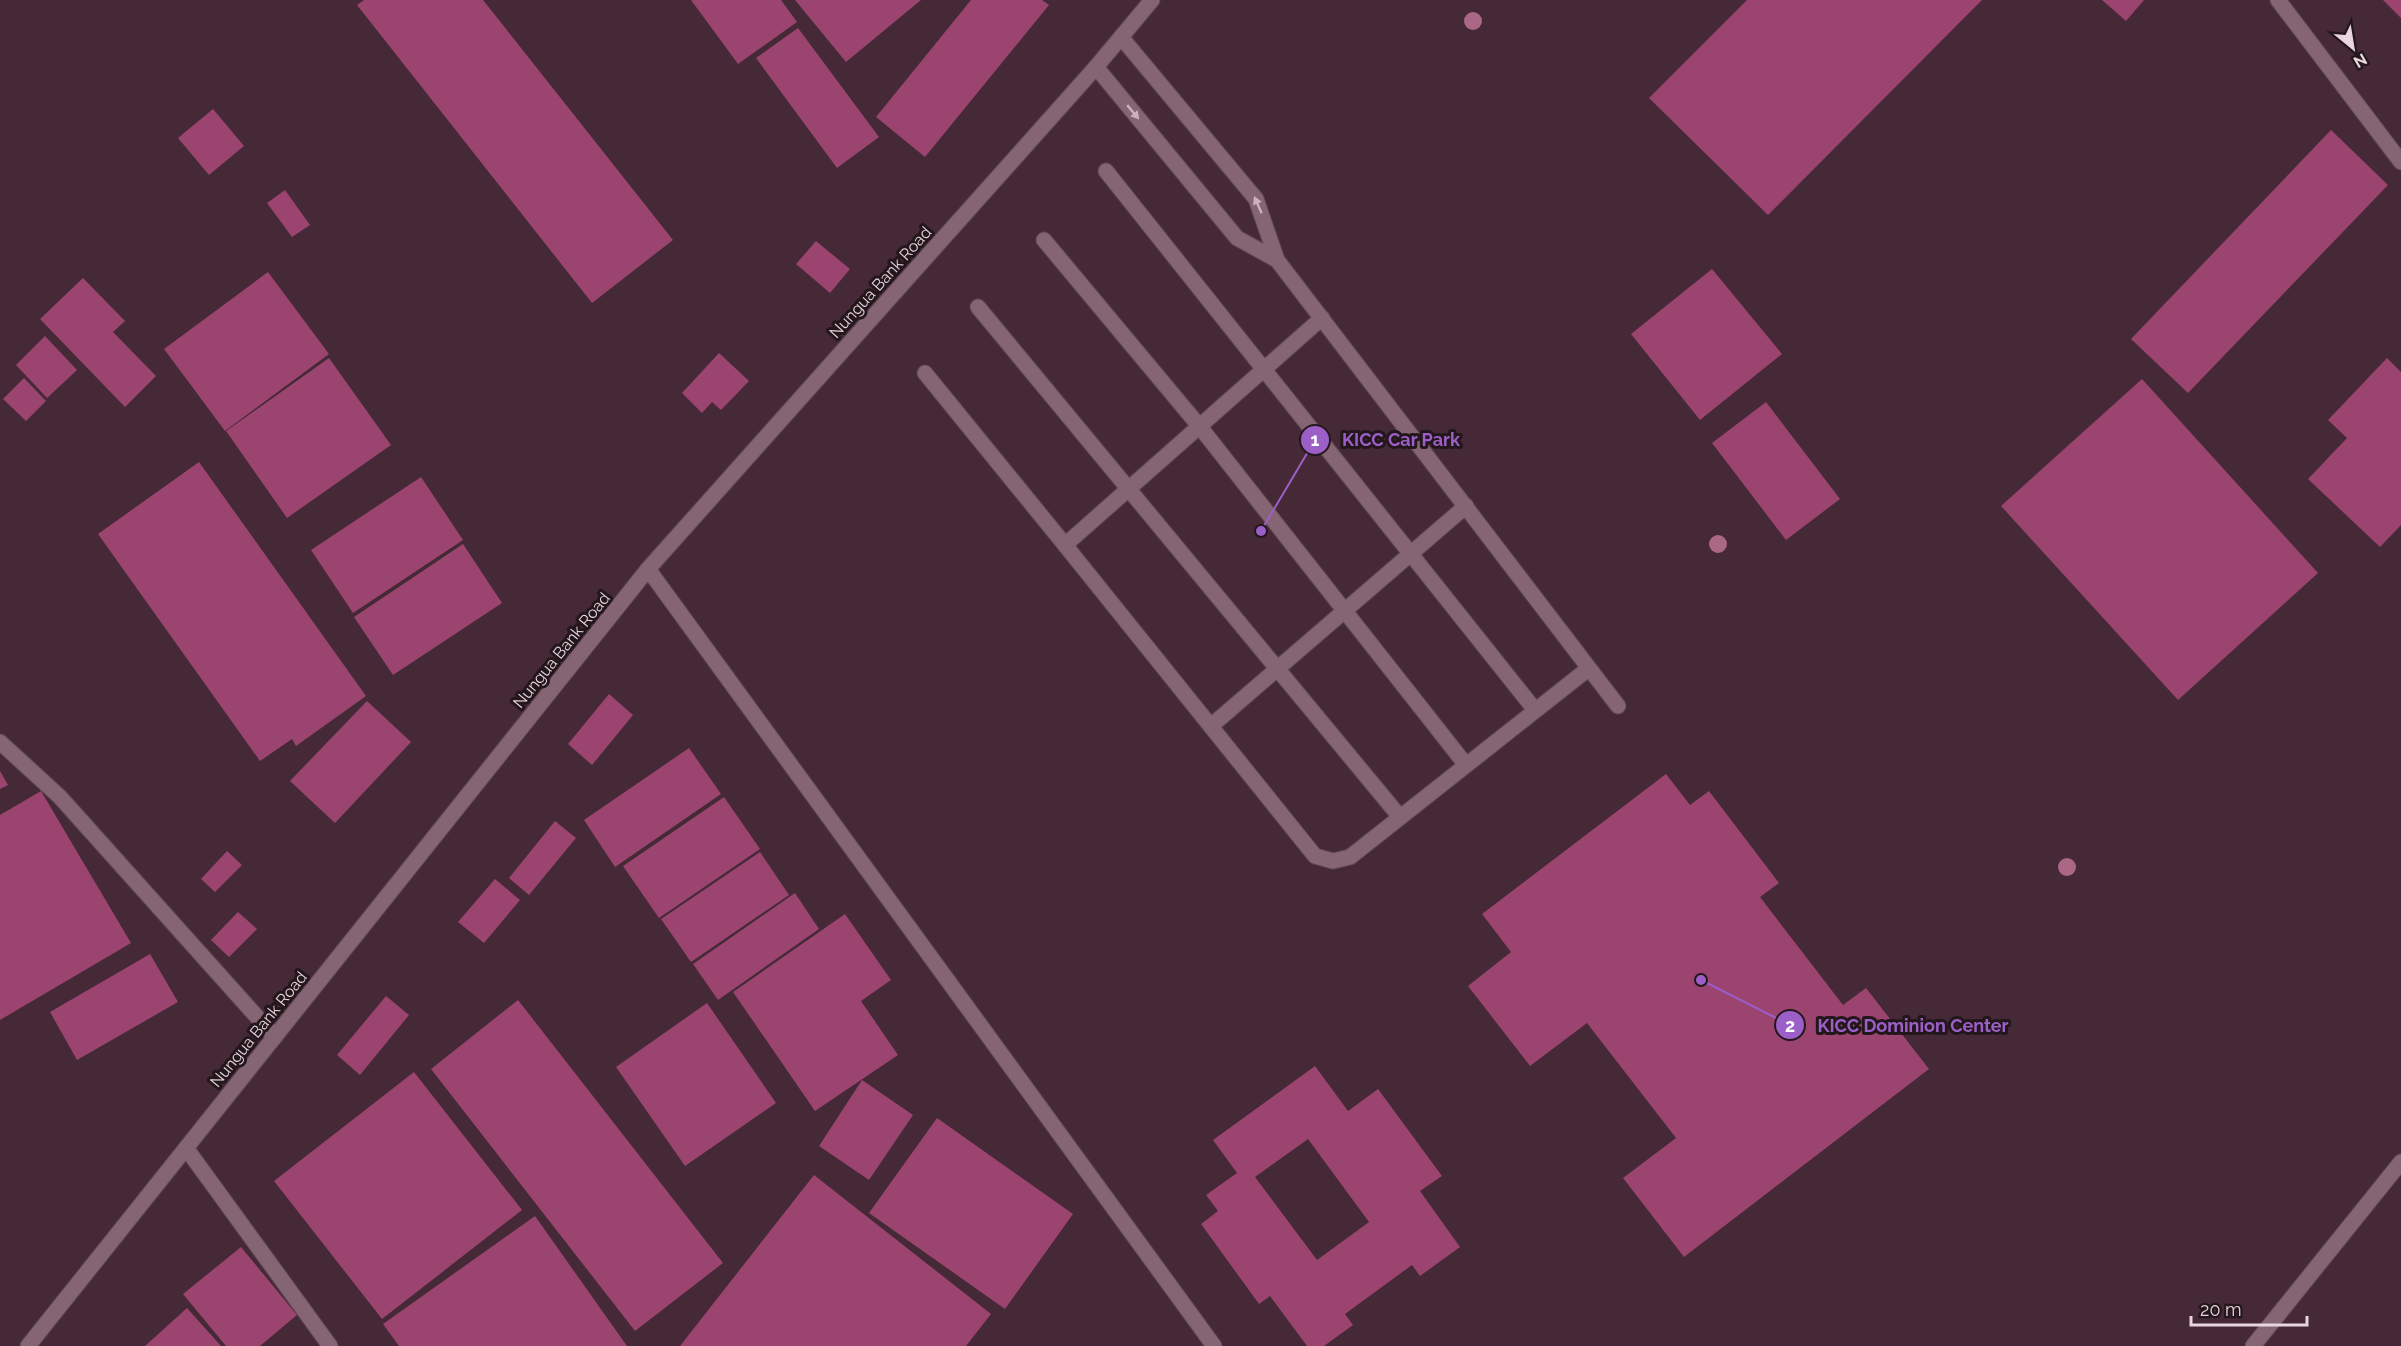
<svg xmlns="http://www.w3.org/2000/svg" width="2401" height="1346" font-family="Raleway,sans-serif">
  <style>
    .building { fill: #9b446f; fill-rule: evenodd }
    .lines { fill: none; stroke-linecap: round; stroke-linejoin: round }
    .service-casing { stroke: #604853; stroke-width: 17 }
    .minor-casing { stroke: #604853; stroke-width: 17 }
    .service { stroke: #856573; stroke-width: 15 }
    .minor { stroke: #856573; stroke-width: 15 }
    .tree { fill: #aa6886 }
    .oneway { fill: #cab3bd }
    .labels { text-anchor: middle; stroke-width: 6; stroke-linejoin: round; paint-order: stroke }
    .street-label { font-size: 16px; fill: #e8d5dd; stroke: #23171c }
    .leader { fill: none; stroke: #9c5fc8; stroke-width: 2 }
    .callout-dot { fill: #9c5fc8; stroke: #23171c; stroke-width: 2 }
    .mark-label { font-size: 18px; text-anchor: middle; font-weight: bold; fill: #fff }
    .callout-label { font-size: 18px; text-anchor: middle; font-weight: bold; fill: #9c5fc8; stroke: #23171c; stroke-width: 6; stroke-linejoin: round; paint-order: stroke }
  </style>
  <rect width="100%" height="100%" fill="#452936"/>
  <!-- building -->
  <g class="building">
    <path d="M364,0H483L673,240L592,303L357,5Z"/>
    <path d="M691,0H781L797,22L738,64Z"/>
    <path d="M795,0H921L846,62Z"/>
    <path d="M971,0H1042L1049,5L925,157L876,117Z"/>
    <path d="M1747,0H1982L1768,215L1649,98Z"/>
    <path d="M2102,0H2144L2126,21Z"/>
    <path d="M2383,0H2401V18Z"/>
    <path d="M798,28L879,137L837,168L756,58Z"/>
    <path d="M213,109L244,146L209,175L178,138Z"/>
    <path d="M2331,130L2388,185L2188,393L2131,339Z"/>
    <path d="M285,190L310,225L292,237L267,203Z"/>
    <path d="M816,241L850,269L830,293L796,264Z"/>
    <path d="M1712,269L1782,354L1700,420L1631,334Z"/>
    <path d="M268,272L329,354L225,431L164,349Z"/>
    <path d="M83,278L125,321L113,332L156,376L125,407L40,319Z"/>
    <path d="M45,336L77,370L47,398L16,365Z"/>
    <path d="M719,353L749,381L721,410L712,402L702,413L682,393Z"/>
    <path d="M329,358L391,445L287,518L226,431Z"/>
    <path d="M2387,358L2401,372V525L2380,547L2308,479L2347,438L2328,420Z"/>
    <path d="M24,378L46,401L26,421L3,399Z"/>
    <path d="M2142,379L2318,573L2178,700L2001,506Z"/>
    <path d="M1766,402L1840,499L1786,540L1712,443Z"/>
    <path d="M199,462L366,696L296,746L292,739L260,761L98,534Z"/>
    <path d="M421,477L463,540L353,613L311,550Z"/>
    <path d="M463,544L502,603L393,675L354,617Z"/>
    <path d="M609,694L633,715L592,765L568,744Z"/>
    <path d="M367,701L411,742L335,823L290,781Z"/>
    <path d="M689,748L721,794L615,867L584,820Z"/>
    <path d="M0,771L8,785L0,789Z"/>
    <path d="M1666,774L1690,805L1709,791L1779,883L1760,897L1843,1005L1866,988L1929,1069L1684,1257L1623,1178L1676,1138L1587,1023L1530,1066L1468,986L1511,952L1482,914Z"/>
    <path d="M41,791L131,943L0,1020V815Z"/>
    <path d="M724,797L760,849L659,918L623,866Z"/>
    <path d="M555,821L576,838L529,895L509,878Z"/>
    <path d="M227,851L242,865L215,892L201,879Z"/>
    <path d="M760,852L789,895L691,962L661,919Z"/>
    <path d="M495,879L520,900L484,943L458,922Z"/>
    <path d="M795,893L819,929L718,1000L693,964Z"/>
    <path d="M238,912L257,929L229,957L211,940Z"/>
    <path d="M845,914L891,980L861,1001L898,1055L815,1111L733,992Z"/>
    <path d="M150,954L178,1002L77,1060L50,1012Z"/>
    <path d="M386,996L409,1015L360,1075L337,1055Z"/>
    <path d="M518,1000L723,1263L635,1331L431,1069Z"/>
    <path d="M707,1003L776,1103L685,1166L616,1067Z"/>
    <path d="M1315,1066L1348,1111L1378,1089L1442,1176L1420,1191L1460,1247L1420,1276L1412,1265L1345,1314L1353,1325L1324,1346H1307L1270,1296L1259,1304L1201,1224L1218,1211L1206,1195L1237,1173L1213,1140ZM1308,1139L1369,1222L1317,1260L1255,1177Z"/>
    <path d="M414,1072L522,1210L382,1319L274,1181Z"/>
    <path d="M862,1080L913,1115L869,1180L819,1146Z"/>
    <path d="M937,1118L1073,1214L1005,1309L869,1213Z"/>
    <path d="M814,1175L991,1314L966,1346H680Z"/>
    <path d="M535,1216L627,1346H399L383,1324Z"/>
    <path d="M241,1247L297,1315L260,1346H226L183,1294Z"/>
    <path d="M187,1308L221,1346H145Z"/>
  </g>
  <g class="lines">
    <!-- service casing -->
    <g class="service-casing">
      <g id="service">
        <path d="M1121,37L1256,199L1277,260L1618,706"/>
        <path d="M1096,67L1237,238L1277,260"/>
        <path d="M1106,171L1535,710"/>
        <path d="M1044,240L1200,427L1466,765"/>
        <path d="M978,307L1400,817"/>
        <path d="M925,373L1065,545L1322,318"/>
        <path d="M1065,545L1315,856L1333,861L1350,857L1588,669"/>
        <path d="M1211,726L1466,506"/>
        <path d="M0,742L60,797L275,1037"/>
        <path d="M186,1148L330,1346"/>
      </g>
    </g>
    <!-- minor casing -->
    <g class="minor-casing">
      <g id="minor">
        <path d="M2278,0L2401,162"/>
        <path d="M648,569L1214,1346"/>
        <path d="M28,1346L648,569L1096,67L1152,0"/>
        <path d="M2253,1346L2401,1162"/>
      </g>
    </g>
    <!-- service -->
    <use href="#service" class="service"/>
    <!-- minor -->
    <use href="#minor" class="minor"/>
  </g>
  <!-- trees -->
  <g class="tree">
    <circle cx="1473" cy="21" r="9"/>
    <circle cx="1718" cy="544" r="9"/>
    <circle cx="2067" cy="867" r="9"/>
  </g>
  <!-- one-way arrows -->
  <defs><path id="oneway-solid" d="M-6-.8H1V-3.2L6.5 0L1 3.2V.8H-6Z" transform="scale(1.5)"/></defs>
  <g class="oneway">
    <use href="#oneway-solid" transform="translate(1133 112) rotate(50)"/>
    <use href="#oneway-solid" transform="translate(1258 205) rotate(-114)"/>
  </g>
  <g class="labels">
    <!-- street labels -->
    <g class="street-label">
      <text transform="translate(880 282) rotate(-48)" y="6">Nungua Bank Road</text>
      <text transform="translate(561 650) rotate(-51)" y="6">Nungua Bank Road</text>
      <text transform="translate(258 1029) rotate(-51)" y="6">Nungua Bank Road</text>
    </g>
  </g>
  <!-- callouts -->
  <path class="leader" d="M1261 531L1315 440M1701 980L1790 1025"/>
  <g class="callout-dot">
    <circle cx="1261" cy="531" r="6"/>
    <circle cx="1701" cy="980" r="6"/>
    <circle cx="1315" cy="440" r="15"/>
    <circle cx="1790" cy="1025" r="15"/>
  </g>
  <g class="mark-label">
    <text x="1315" y="446">1</text>
    <text x="1790" y="1032">2</text>
  </g>
  <g class="callout-label">
    <text x="1401" y="446">KICC Car Park</text>
    <text x="1913" y="1032">KICC Dominion Center</text>
  </g>
  <!-- north arrow -->
  <g transform="translate(2353 48) rotate(150)" stroke="#23171c" stroke-width="4.5" paint-order="stroke">
  <path d="M0-4.5L10 22L0 15L-10 22Z" fill="#e8d5dd"/>
  <text y="-9" font-size="16" font-weight="bold" text-anchor="middle" fill="#e8d5dd">N</text>
  </g>
  <!-- scale -->
  <path d="M2191 1316v9h116v-9" fill="none" stroke="#e8d5dd" stroke-width="3"/>
  <text x="2200" y="1316" font-size="18" fill="#e8d5dd" stroke="#23171c" stroke-width="4.5" paint-order="stroke">20 m</text>
</svg>
